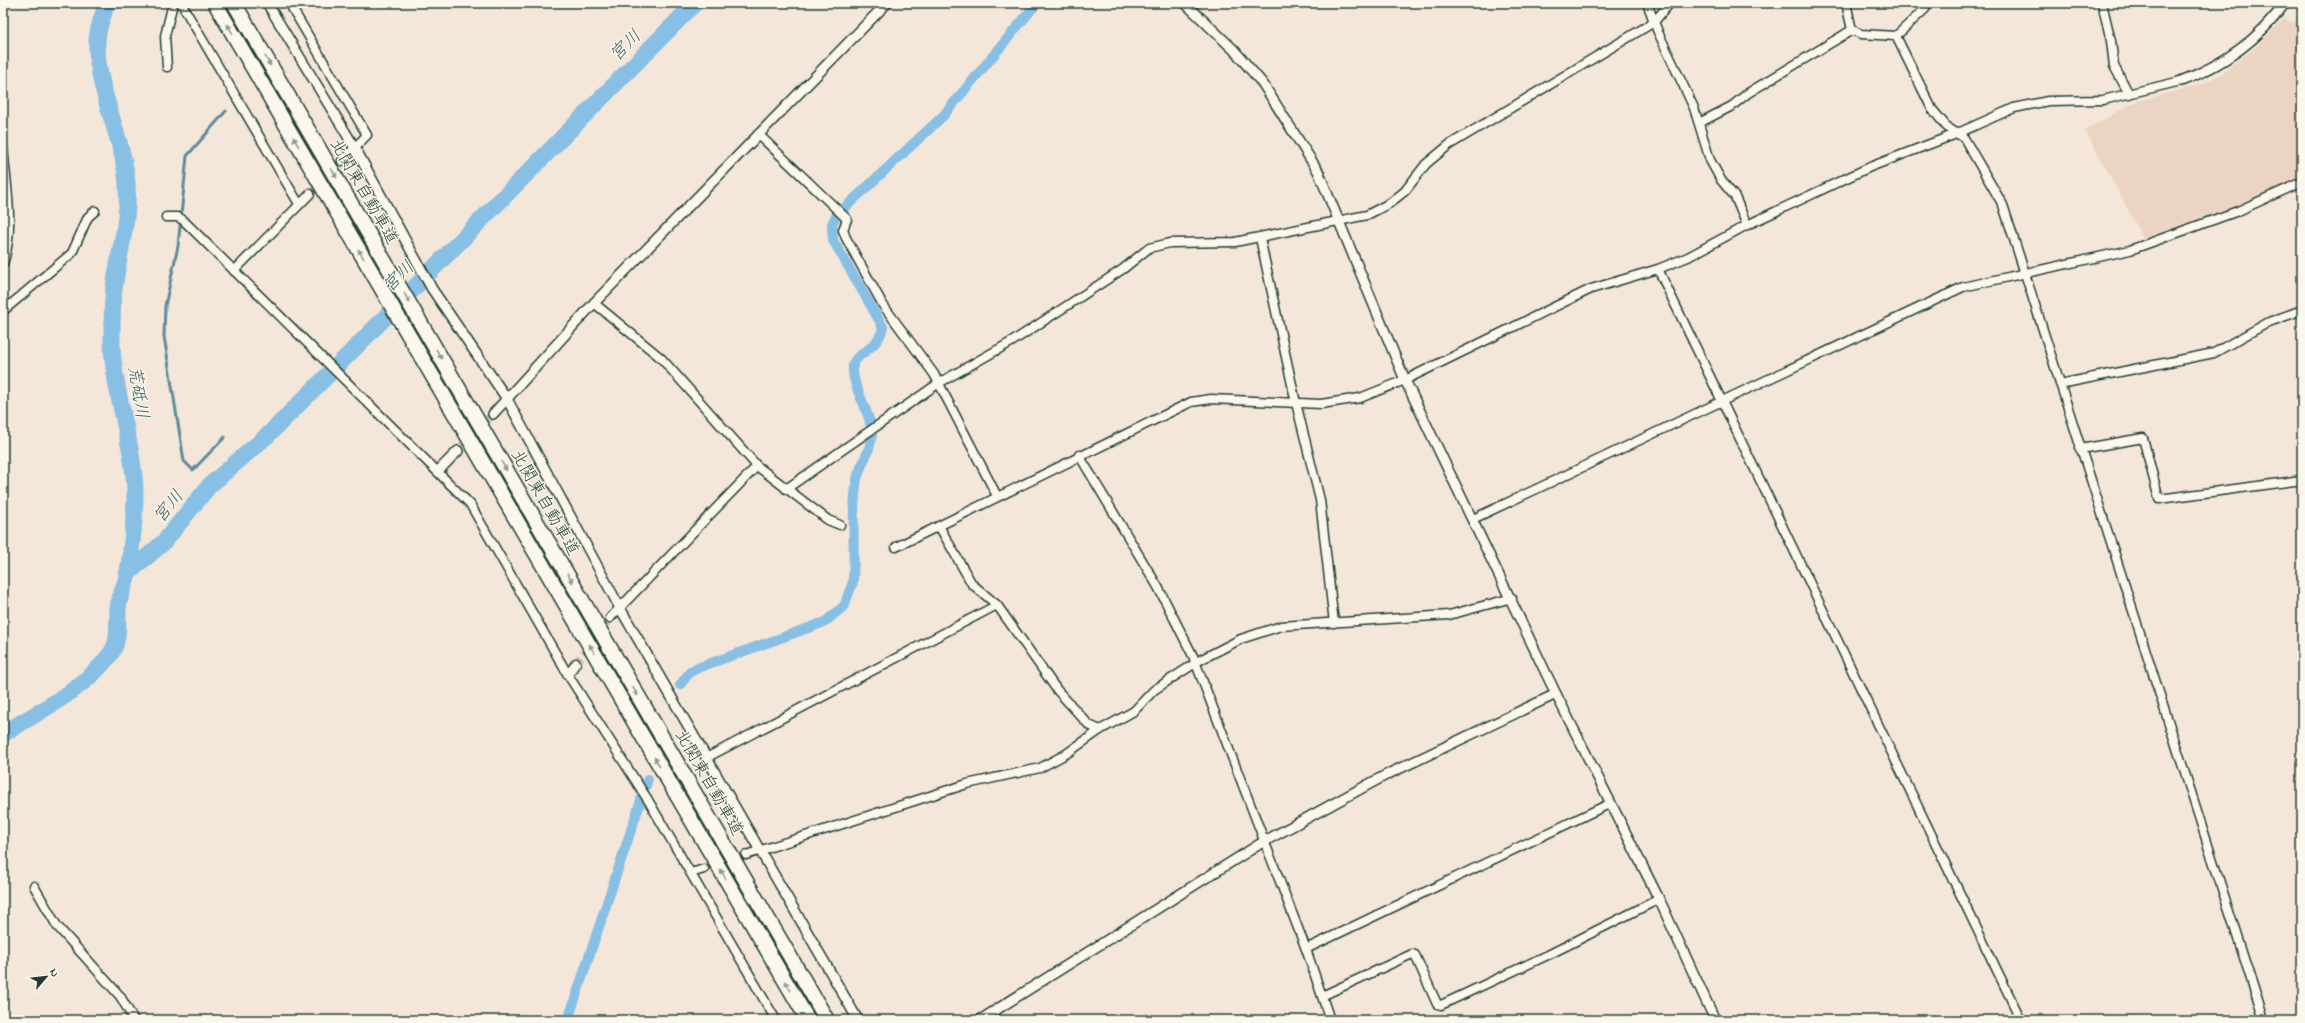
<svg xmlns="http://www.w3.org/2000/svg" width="2305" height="1023" font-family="'Indie Flower','Klee One',sans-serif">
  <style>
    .built { fill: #ecd4c2 }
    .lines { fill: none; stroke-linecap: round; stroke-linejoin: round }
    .stream { stroke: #5d8b9e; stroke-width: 3 }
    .canal { stroke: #87bfe5; stroke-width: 10 }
    .river { stroke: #87bfe5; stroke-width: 17 }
    .minor-tunnel { stroke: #c9c5b8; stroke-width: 8; stroke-dasharray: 8 4; stroke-linecap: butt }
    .tertiary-tunnel { stroke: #c9c5b8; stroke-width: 9; stroke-dasharray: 9 4.5; stroke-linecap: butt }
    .minor-casing { stroke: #1f3d34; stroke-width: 11 }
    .tertiary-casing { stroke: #1f3d34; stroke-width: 12 }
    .motorway-casing { stroke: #1f3d34; stroke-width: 17 }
    .minor { stroke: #fbf7ec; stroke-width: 8 }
    .tertiary { stroke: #fbf7ec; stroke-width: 9 }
    .motorway { stroke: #fbf7ec; stroke-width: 14 }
    .oneway { fill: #8d9a90 }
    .labels { text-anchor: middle; stroke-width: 3; stroke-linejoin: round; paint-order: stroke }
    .street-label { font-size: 17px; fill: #1f3d34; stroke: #fbf7ec }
    .water-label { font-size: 18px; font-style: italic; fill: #395e60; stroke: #fbf7ec }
  </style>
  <rect width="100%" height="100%" fill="#f4e7d9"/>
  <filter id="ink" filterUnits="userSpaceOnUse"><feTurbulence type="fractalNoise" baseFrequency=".025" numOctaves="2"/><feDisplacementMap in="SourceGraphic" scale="8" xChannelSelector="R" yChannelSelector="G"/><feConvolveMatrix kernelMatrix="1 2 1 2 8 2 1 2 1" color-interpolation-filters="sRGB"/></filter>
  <g filter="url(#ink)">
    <!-- built -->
    <path class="built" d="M2302,17V178L2208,220L2196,221L2143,238L2085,130L2135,102L2202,84L2221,74L2253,49L2284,19L2293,23Z"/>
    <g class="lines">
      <!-- stream -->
      <g class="stream">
        <path d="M225,437L193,470L184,461L164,336L165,306L178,246L187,156L226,111"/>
        <path d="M206,482L209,486"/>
      </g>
      <!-- canal -->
      <g class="canal">
        <path d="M680,685L690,672L700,667L825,622L844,606L853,582C855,548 851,513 857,479C860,466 873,446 872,433C871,411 851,387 853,366C854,353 878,351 883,327L833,240L832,224L836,216L943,116L1037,3"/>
        <path d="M568,1020L648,779"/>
      </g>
      <!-- river -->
      <g class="river">
        <path d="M127,574L164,542L209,486L269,434L348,355L695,3"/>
        <path d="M3,734C39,711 82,691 109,656C120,643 117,626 118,610C118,597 126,585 128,572C132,546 135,518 135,492C134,444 114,395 112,345C112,330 112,313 113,297C117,256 132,217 126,174C120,130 96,88 97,42C97,29 103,15 107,3"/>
      </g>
      <!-- minor-tunnel -->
      <g class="minor-tunnel">
        <path d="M310,194L342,161"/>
        <path d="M576,663L610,618"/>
        <path d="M704,869L746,855"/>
      </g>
      <!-- tertiary-tunnel -->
      <path class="tertiary-tunnel" d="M458,451L493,414"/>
      <!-- minor casing -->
      <g class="minor-casing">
        <g id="minor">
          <path d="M181,3L299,204"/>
          <path d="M289,3L367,135L342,161"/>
          <path d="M1647,3L1658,32L1694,108L1710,160L1721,180L1735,197L1747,225"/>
          <path d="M1846,3L1852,30"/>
          <path d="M2102,3L2111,41L2114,66L2129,94"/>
          <path d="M1852,30L1861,34L1896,36L1932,109L1947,127L1964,138L2003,205L2264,1020"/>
          <path d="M1896,36L1925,9L1923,3"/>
          <path d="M167,67L165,36L173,3"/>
          <path d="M1699,123L1732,106L1748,93L1852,30"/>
          <path d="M758,134L847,219L843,230L846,238L883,305L934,374L997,496"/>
          <path d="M3,147C6,184 15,228 3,264"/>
          <path d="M166,217H178L183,220L470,504L568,675L648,800L776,1020"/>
          <path d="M1260,238L1296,403L1320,500L1334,623"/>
          <path d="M1658,269L2021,1020"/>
          <path d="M234,271L310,194"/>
          <path d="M594,303L661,358L757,466L828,520L840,525"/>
          <path d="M3,311L72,253L88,217L95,211"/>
          <path d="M2060,384L2214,353L2269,322L2302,310"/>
          <path d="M2080,449L2143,438L2159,499L2302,480"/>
          <path d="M1079,455L1158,587L1193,656L1306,949L1330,1020"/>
          <path d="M786,489L939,383L1013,341L1123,269L1149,248L1170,243L1235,242L1367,215L1390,203L1405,191L1426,164L1449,145L1654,22L1670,3"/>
          <path d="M1473,519L1963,287L2130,250L2238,211L2302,182"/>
          <path d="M939,526L972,584L997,605L1057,690L1089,725L1100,730"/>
          <path d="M896,547L1191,402L1211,399L1321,404L1360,398L1405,380L1591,289L1658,269L1688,257L1747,225L1870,167L1956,134L2014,108L2048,101L2103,100L2181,81"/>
          <path d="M610,618L757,466"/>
          <path d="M568,675L576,663"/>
          <path d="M706,758L997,605"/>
          <path d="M746,855L967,784L1040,768L1066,754L1100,730L1134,711L1154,690L1200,660L1241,639L1281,626L1449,615L1512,598"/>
          <path d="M691,873L704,869"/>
          <path d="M34,886L57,926L120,996L134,1020"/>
          <path d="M1306,949L1611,803"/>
          <path d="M1322,996L1412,954L1415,955L1437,1004L1441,1005L1552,953L1659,899"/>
        </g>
      </g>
      <!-- tertiary casing -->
      <g class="tertiary-casing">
        <g id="tertiary">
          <path d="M267,3L355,148L432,289L507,399L620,608L858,1020"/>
          <path d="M1185,3L1234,50L1263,84L1318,171L1405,380L1556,694L1659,899L1715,1020"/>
          <path d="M2181,81C2222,66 2260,39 2285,3"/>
          <path d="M493,414L594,303L887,3"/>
          <path d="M438,471L458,451"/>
          <path d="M980,1020L1263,842L1386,775L1556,694"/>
        </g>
      </g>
      <!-- motorway casing -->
      <g class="motorway-casing">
        <g id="motorway">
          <path d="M215,3L808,1020"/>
          <path d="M234,3L827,1020"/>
        </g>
      </g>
      <!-- minor -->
      <use href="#minor" class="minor"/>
      <!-- tertiary -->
      <use href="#tertiary" class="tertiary"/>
      <!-- motorway -->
      <use href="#motorway" class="motorway"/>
    </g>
    <!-- one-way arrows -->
    <defs><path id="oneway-solid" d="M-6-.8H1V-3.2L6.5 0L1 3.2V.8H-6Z"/></defs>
    <g class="oneway">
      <use href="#oneway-solid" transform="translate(230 29) rotate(-120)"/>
      <use href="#oneway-solid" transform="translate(268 61) rotate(60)"/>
      <use href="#oneway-solid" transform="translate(296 142) rotate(-120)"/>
      <use href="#oneway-solid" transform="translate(334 173) rotate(60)"/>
      <use href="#oneway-solid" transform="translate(361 254) rotate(-120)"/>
      <use href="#oneway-solid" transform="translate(407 298) rotate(60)"/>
      <use href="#oneway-solid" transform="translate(439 354) rotate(60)"/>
      <use href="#oneway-solid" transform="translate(504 466) rotate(60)"/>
      <use href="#oneway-solid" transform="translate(570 578) rotate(60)"/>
      <use href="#oneway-solid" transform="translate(592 649) rotate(-120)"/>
      <use href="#oneway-solid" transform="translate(635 691) rotate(60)"/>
      <use href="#oneway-solid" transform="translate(657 762) rotate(-120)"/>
      <use href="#oneway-solid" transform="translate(723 874) rotate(-120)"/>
      <use href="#oneway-solid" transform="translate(788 986) rotate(-120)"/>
    </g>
  </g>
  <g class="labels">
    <!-- street labels -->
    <g class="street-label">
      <text transform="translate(365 191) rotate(60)" y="6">北関東自動車道</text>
      <text transform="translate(546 502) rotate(60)" y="6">北関東自動車道</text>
      <text transform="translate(710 782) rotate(60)" y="6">北関東自動車道</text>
    </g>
    <!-- water labels -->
    <g class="water-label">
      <text transform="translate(625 45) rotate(-45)" y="6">宮川</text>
      <text transform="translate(398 276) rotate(-45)" y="6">宮川</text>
      <text transform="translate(139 392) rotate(81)" y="6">荒砥川</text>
      <text transform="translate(168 506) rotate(-51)" y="6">宮川</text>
    </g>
  </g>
  <!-- margin -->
  <rect width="2305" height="1023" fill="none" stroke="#fbf7ec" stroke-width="16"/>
  <rect x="8" y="8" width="2289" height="1007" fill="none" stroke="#1f3d34" stroke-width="1.5" filter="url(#ink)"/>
  <!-- north arrow -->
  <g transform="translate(46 977) rotate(62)" stroke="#fbf7ec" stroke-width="3" paint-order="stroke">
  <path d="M0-3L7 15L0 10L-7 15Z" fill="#1f3d34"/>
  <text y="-6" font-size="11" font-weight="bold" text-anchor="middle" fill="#1f3d34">N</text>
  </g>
</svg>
